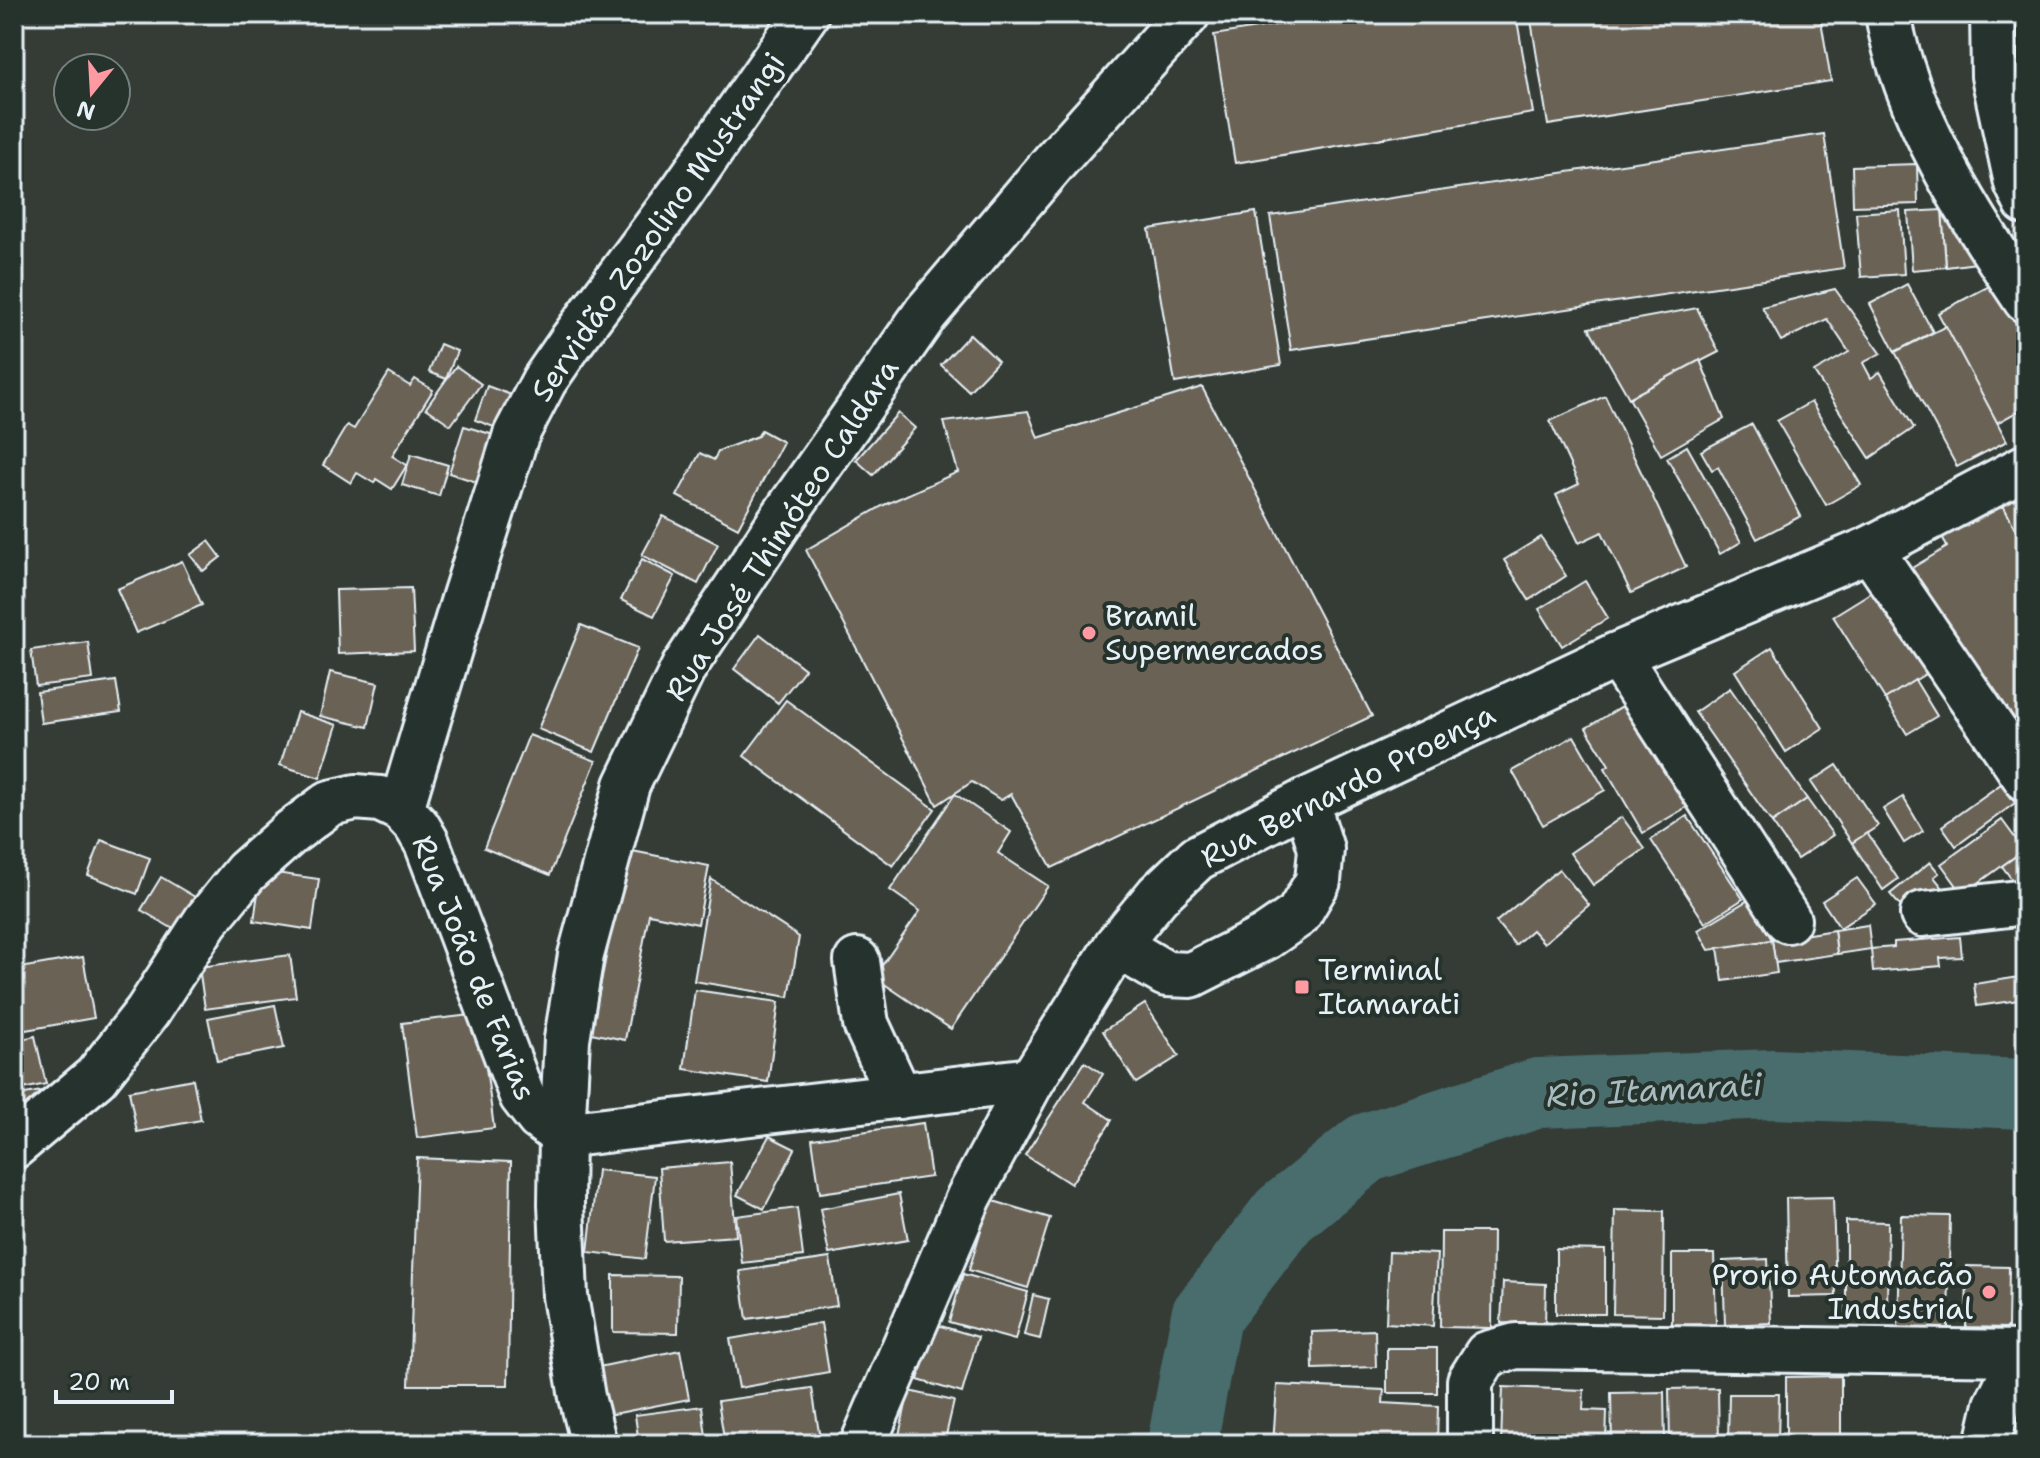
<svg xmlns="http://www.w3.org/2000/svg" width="2040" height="1458" font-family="'Shantell Sans',sans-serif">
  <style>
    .green { fill: #4e6e58; stroke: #9bb0a8; stroke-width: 2 }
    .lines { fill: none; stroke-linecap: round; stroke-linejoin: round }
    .river { stroke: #486c6d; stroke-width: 70 }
    .building { fill: #6b6254; stroke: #e8f1f8; stroke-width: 2 }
    .minor-casing { stroke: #e8f1f8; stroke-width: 50 }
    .minor { stroke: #26332d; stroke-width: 44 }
    .poi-dot { fill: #ff9aa2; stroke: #26332d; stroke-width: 3 }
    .labels { text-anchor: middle; stroke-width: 8; stroke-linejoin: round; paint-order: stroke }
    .street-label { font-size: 30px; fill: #e8f1f8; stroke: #26332d }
    .poi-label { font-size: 30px; fill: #e8f1f8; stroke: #26332d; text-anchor: start }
    .water-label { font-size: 32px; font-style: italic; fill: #a8bcc0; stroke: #26332d }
  </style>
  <rect width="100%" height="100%" fill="#343c35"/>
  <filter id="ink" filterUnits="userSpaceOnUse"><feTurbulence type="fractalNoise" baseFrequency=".0125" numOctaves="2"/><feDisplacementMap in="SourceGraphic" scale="16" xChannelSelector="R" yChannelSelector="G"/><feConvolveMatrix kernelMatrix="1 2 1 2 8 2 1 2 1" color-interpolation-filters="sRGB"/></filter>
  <g filter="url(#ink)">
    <!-- green -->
    <path class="green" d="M540,1433L542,1444H444Z"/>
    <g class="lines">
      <!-- river -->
      <path class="river" d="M1182,1444L1206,1316L1284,1215L1366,1148L1538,1093L1773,1084L2026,1094"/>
    </g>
    <!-- building -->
    <g class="building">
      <path d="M1343,14H1516L1533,113L1235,163L1214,35Z"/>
      <path d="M1530,14H1820L1831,81L1548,125Z"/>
      <path d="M1824,134L1844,268L1291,350L1270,216Z"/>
      <path d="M1917,164L1918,204L1853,206L1852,166Z"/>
      <path d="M1950,207L1984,262L1946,267L1942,210Z"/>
      <path d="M1900,210L1904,274L1861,277L1856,213Z"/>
      <path d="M1942,210L1946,267L1912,270L1908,212Z"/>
      <path d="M1256,212L1281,365L1175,383L1149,229Z"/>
      <path d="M1995,283L2026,342V407L1997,423L1938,313Z"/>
      <path d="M1907,284L1933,332L1895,352L1870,304Z"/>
      <path d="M1835,289L1881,353L1863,363L1871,378L1880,372L1914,428L1870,458L1814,372L1849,352L1827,319L1781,341L1762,307Z"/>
      <path d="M1697,308L1719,352L1629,398L1589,328Z"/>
      <path d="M1946,326L2007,441L1957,467L1895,352Z"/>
      <path d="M970,334L998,361L969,391L941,365Z"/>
      <path d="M440,344L457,351L446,379L429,372Z"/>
      <path d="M1700,360L1724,419L1661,455L1629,398Z"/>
      <path d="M456,366L481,384L451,425L426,408Z"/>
      <path d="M389,373L410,386L415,379L433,390L392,456L407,465L392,489L376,479L374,483L357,473L351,483L323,465L347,425L354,429Z"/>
      <path d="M487,386L522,399L510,433L475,420Z"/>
      <path d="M1202,387L1372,716L1052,868L1011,794L1001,800L972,782L937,805L806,550L884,505L958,472L944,422L1028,411L1038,438Z"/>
      <path d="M1605,396L1686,567L1631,593L1602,532L1579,543L1556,495L1579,484L1550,421Z"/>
      <path d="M1811,402L1861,485L1826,505L1777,421Z"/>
      <path d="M898,413L915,428L873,475L856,460Z"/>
      <path d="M1752,424L1801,516L1757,539L1718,467L1712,470L1701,451Z"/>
      <path d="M464,426L507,439L492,487L449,473Z"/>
      <path d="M761,430L783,442L738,528L677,496L700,453L714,460L718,451L758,436Z"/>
      <path d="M1687,446L1741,542L1720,554L1667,458Z"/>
      <path d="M411,454L448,465L439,496L402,485Z"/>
      <path d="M2026,487V549L1999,498Z"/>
      <path d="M1999,498L2026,549V734L2016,748L1900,575L1947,547L1939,529Z"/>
      <path d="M663,516L718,544L698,584L642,555Z"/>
      <path d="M1541,537L1566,576L1529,600L1504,560Z"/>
      <path d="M209,541L221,557L203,571L190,555Z"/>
      <path d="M642,559L675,576L654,616L621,600Z"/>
      <path d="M182,561L202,605L136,633L117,589Z"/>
      <path d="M1585,581L1608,618L1562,646L1539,609Z"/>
      <path d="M411,588L414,651L338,654L336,590Z"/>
      <path d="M1875,590L1927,673L1885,699L1833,616Z"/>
      <path d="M581,625L638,648L594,752L538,729Z"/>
      <path d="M760,634L805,669L778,703L734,669Z"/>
      <path d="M88,642L93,679L36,686L31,650Z"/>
      <path d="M1772,647L1823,728L1786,752L1735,671Z"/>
      <path d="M330,672L378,683L368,727L320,716Z"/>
      <path d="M1915,680L1937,716L1907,734L1885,699Z"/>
      <path d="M116,681L121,712L41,723L37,692Z"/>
      <path d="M1730,688L1807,799L1772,823L1695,712Z"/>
      <path d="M786,700L935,809L893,866L744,756Z"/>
      <path d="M1626,704L1687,807L1643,833L1605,768L1609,765L1586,728Z"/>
      <path d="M297,712L337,725L320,778L280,765Z"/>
      <path d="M529,735L596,761L550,875L484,848Z"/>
      <path d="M1574,736L1605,790L1543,825L1512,771Z"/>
      <path d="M1837,765L1878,826L1852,843L1811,782Z"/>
      <path d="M2001,784L2015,803L1956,846L1942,826Z"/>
      <path d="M955,794L1011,832L998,853L1048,886L951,1029L874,977L920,911L890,890Z"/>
      <path d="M1903,797L1923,831L1904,843L1883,809Z"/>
      <path d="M1807,799L1833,835L1797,859L1772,823Z"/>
      <path d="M1687,816L1743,899L1705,923L1651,840Z"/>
      <path d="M1622,817L1645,849L1593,885L1570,853Z"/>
      <path d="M2002,820L2024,850L1963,894L1941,864Z"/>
      <path d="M1867,833L1898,879L1883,890L1852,843Z"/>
      <path d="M101,840L150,858L137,894L88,875Z"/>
      <path d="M2026,849V896H2024L2002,866Z"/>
      <path d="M627,850L709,866L698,924L649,914L625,1040L591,1033Z"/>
      <path d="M1930,862L1939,873L1934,877L1951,898L1908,915L1890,894Z"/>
      <path d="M1559,869L1589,905L1544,943L1532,930L1515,945L1496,922Z"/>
      <path d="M261,871L319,879L312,930L254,921Z"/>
      <path d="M161,877L195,897L175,930L141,910Z"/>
      <path d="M1857,878L1876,904L1840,928L1822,901Z"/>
      <path d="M711,879L799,937L789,997L694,981Z"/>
      <path d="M1750,899L1772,940L1709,950L1698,930Z"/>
      <path d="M1868,925L1871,949L1837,954L1834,930Z"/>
      <path d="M1834,930L1837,954L1775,963L1772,940Z"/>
      <path d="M1960,937L1962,957L1940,958L1941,966L1873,972L1871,949L1894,947V942Z"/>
      <path d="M1772,940L1777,973L1723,981L1718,948Z"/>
      <path d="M290,955L296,997L205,1009L199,967Z"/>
      <path d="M83,957L94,1018L14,1032V969Z"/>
      <path d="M2026,976V999L1977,1006L1974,984Z"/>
      <path d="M695,990L779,1002L768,1082L684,1069Z"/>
      <path d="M1145,1004L1179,1056L1136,1083L1103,1031Z"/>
      <path d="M275,1005L284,1048L217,1061L208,1018Z"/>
      <path d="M479,1014L494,1128L417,1138L402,1023Z"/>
      <path d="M35,1036L46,1084L14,1091V1041Z"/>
      <path d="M1085,1062L1103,1074L1085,1102L1112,1120L1071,1184L1025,1155Z"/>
      <path d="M193,1079L201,1120L137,1132L129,1091Z"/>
      <path d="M41,1091L14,1121V1096Z"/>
      <path d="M923,1123L931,1177L820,1193L812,1139Z"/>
      <path d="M769,1136L795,1149L764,1209L737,1195Z"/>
      <path d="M417,1158L511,1162L508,1385H409Z"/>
      <path d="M730,1162L736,1236L664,1241L659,1168Z"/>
      <path d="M597,1170L655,1176L645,1259L588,1252Z"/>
      <path d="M899,1194L908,1240L829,1254L820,1209Z"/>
      <path d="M1833,1197L1836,1296L1788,1297L1786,1198Z"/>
      <path d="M990,1200L1050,1218L1028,1288L969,1270Z"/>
      <path d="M797,1208L803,1256L742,1263L736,1216Z"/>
      <path d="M1615,1210L1664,1211L1663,1315L1613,1314Z"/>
      <path d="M1901,1215L1950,1216L1948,1329L1898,1328Z"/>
      <path d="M1846,1221L1888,1222L1887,1317H1846Z"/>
      <path d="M1441,1232H1493L1492,1328L1440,1327Z"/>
      <rect x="2024" y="1240" width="2" height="73"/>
      <path d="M1556,1249L1605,1250V1314H1556Z"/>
      <path d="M1389,1252L1437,1254L1433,1326L1386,1323Z"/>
      <path d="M1672,1254H1714L1716,1324L1672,1325Z"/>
      <path d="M830,1258L837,1306L747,1319L740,1271Z"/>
      <path d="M1768,1259L1771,1323L1725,1325L1723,1261Z"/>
      <path d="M1967,1266L2009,1267L2008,1328L1966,1327Z"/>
      <path d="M963,1274L1028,1292L1015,1340L949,1322Z"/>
      <path d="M613,1275L679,1276L678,1333L613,1332Z"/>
      <path d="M1503,1282L1546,1284L1545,1325L1501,1323Z"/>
      <path d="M1033,1295L1049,1299L1040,1339L1024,1335Z"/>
      <path d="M821,1323L829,1372L739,1388L730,1339Z"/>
      <path d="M934,1324L978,1337L962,1393L918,1380Z"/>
      <path d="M1375,1330L1376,1367L1313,1369L1312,1332Z"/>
      <rect x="1387" y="1348" width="50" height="45"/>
      <path d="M680,1350L689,1399L598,1417L589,1369Z"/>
      <path d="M1841,1376V1444H1786V1377Z"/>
      <path d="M1277,1385L1384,1390L1383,1403L1438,1406L1437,1444H1273Z"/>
      <path d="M1503,1387L1584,1390L1583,1410L1607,1411L1606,1444H1501Z"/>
      <path d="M812,1388L820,1439L783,1444H725L718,1401Z"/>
      <path d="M1718,1388L1719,1444H1670L1669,1389Z"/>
      <path d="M909,1391L954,1401L944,1444H897Z"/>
      <path d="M1664,1392L1665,1444H1612L1611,1393Z"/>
      <path d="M1729,1394H1779L1778,1444H1728Z"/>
      <path d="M702,1406L707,1444H639L635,1415Z"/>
    </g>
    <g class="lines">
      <!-- minor casing -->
      <g class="minor-casing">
        <g id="minor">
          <path d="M1888,14C1905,115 1970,216 2026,300"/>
          <path d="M1993,14L1994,76L2017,183L2026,202"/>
          <path d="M1870,549L2026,778"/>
          <path d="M1617,655L1788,920"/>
          <path d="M401,809L465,596L516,435L544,381L573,339L682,192L806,14"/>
          <path d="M1923,914L2026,902"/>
          <path d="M1117,945L1166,974L1191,975L1266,937L1298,915L1318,881L1321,849L1306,801"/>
          <path d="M857,961L866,1024L899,1096"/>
          <path d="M14,1146L96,1077L147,1012L206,921L246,872L290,833L330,803L356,797L380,799L401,809L417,826L427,843L522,1096L539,1118L562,1135L1032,1080"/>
          <path d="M594,1444L582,1397L565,1296L561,1204L562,1135L567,1039L581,955L627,785L684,667L779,523L926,313L1055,161L1187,14"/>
          <path d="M863,1444L969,1197L1032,1080L1117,945L1158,895L1197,858L1306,801L1617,655L1870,549L2026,467"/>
          <path d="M1470,1444V1381L1487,1354L1516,1346L2022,1353"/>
          <path d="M1988,1444L1997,1405L2022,1353L2026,1352"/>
        </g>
      </g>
      <!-- minor -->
      <use href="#minor" class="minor"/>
    </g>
  </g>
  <!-- markers -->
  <g class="poi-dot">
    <circle cx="1089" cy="633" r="8"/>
    <rect x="1294" y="979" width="16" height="16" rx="4"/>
    <circle cx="1989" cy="1292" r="8"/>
  </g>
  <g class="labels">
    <!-- street labels -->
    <g class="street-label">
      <text transform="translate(658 227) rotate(-55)" y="10">Servidão Zozolino Mustrangi</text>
      <text transform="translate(782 530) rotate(-57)" y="10">Rua José Thimóteo Caldara</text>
      <text transform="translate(1348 786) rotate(-27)" y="10">Rua Bernardo Proença</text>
      <text transform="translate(474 968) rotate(68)" y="10">Rua João de Farias</text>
    </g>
    <!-- poi labels -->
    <g class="poi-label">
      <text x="1105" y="626">Bramil<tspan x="1105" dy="34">Supermercados</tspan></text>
      <text x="1318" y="980">Terminal<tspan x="1318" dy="34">Itamarati</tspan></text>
      <text x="1973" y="1285" text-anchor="end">Prorio Automacão<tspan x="1973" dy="34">Industrial</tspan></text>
    </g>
    <!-- water labels -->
    <g class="water-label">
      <text transform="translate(1654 1090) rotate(-3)" y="11">Rio Itamarati</text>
    </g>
  </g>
  <!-- margin -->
  <rect width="2040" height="1458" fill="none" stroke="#26332d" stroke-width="48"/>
  <rect x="24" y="24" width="1992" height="1410" fill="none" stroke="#e8f1f8" stroke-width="3" filter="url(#ink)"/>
  <!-- north arrow -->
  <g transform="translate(92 92) rotate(198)"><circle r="38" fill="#26332d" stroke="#747f7e" stroke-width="2"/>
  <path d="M0-6L14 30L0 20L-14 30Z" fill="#ff9aa2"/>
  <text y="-12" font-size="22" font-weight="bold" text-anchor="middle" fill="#e8f1f8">N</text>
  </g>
  <!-- scale -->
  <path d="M56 1390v12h116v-12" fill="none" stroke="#e8f1f8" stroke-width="4"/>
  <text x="68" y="1390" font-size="24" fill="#e8f1f8" stroke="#26332d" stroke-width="6" paint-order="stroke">20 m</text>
</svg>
